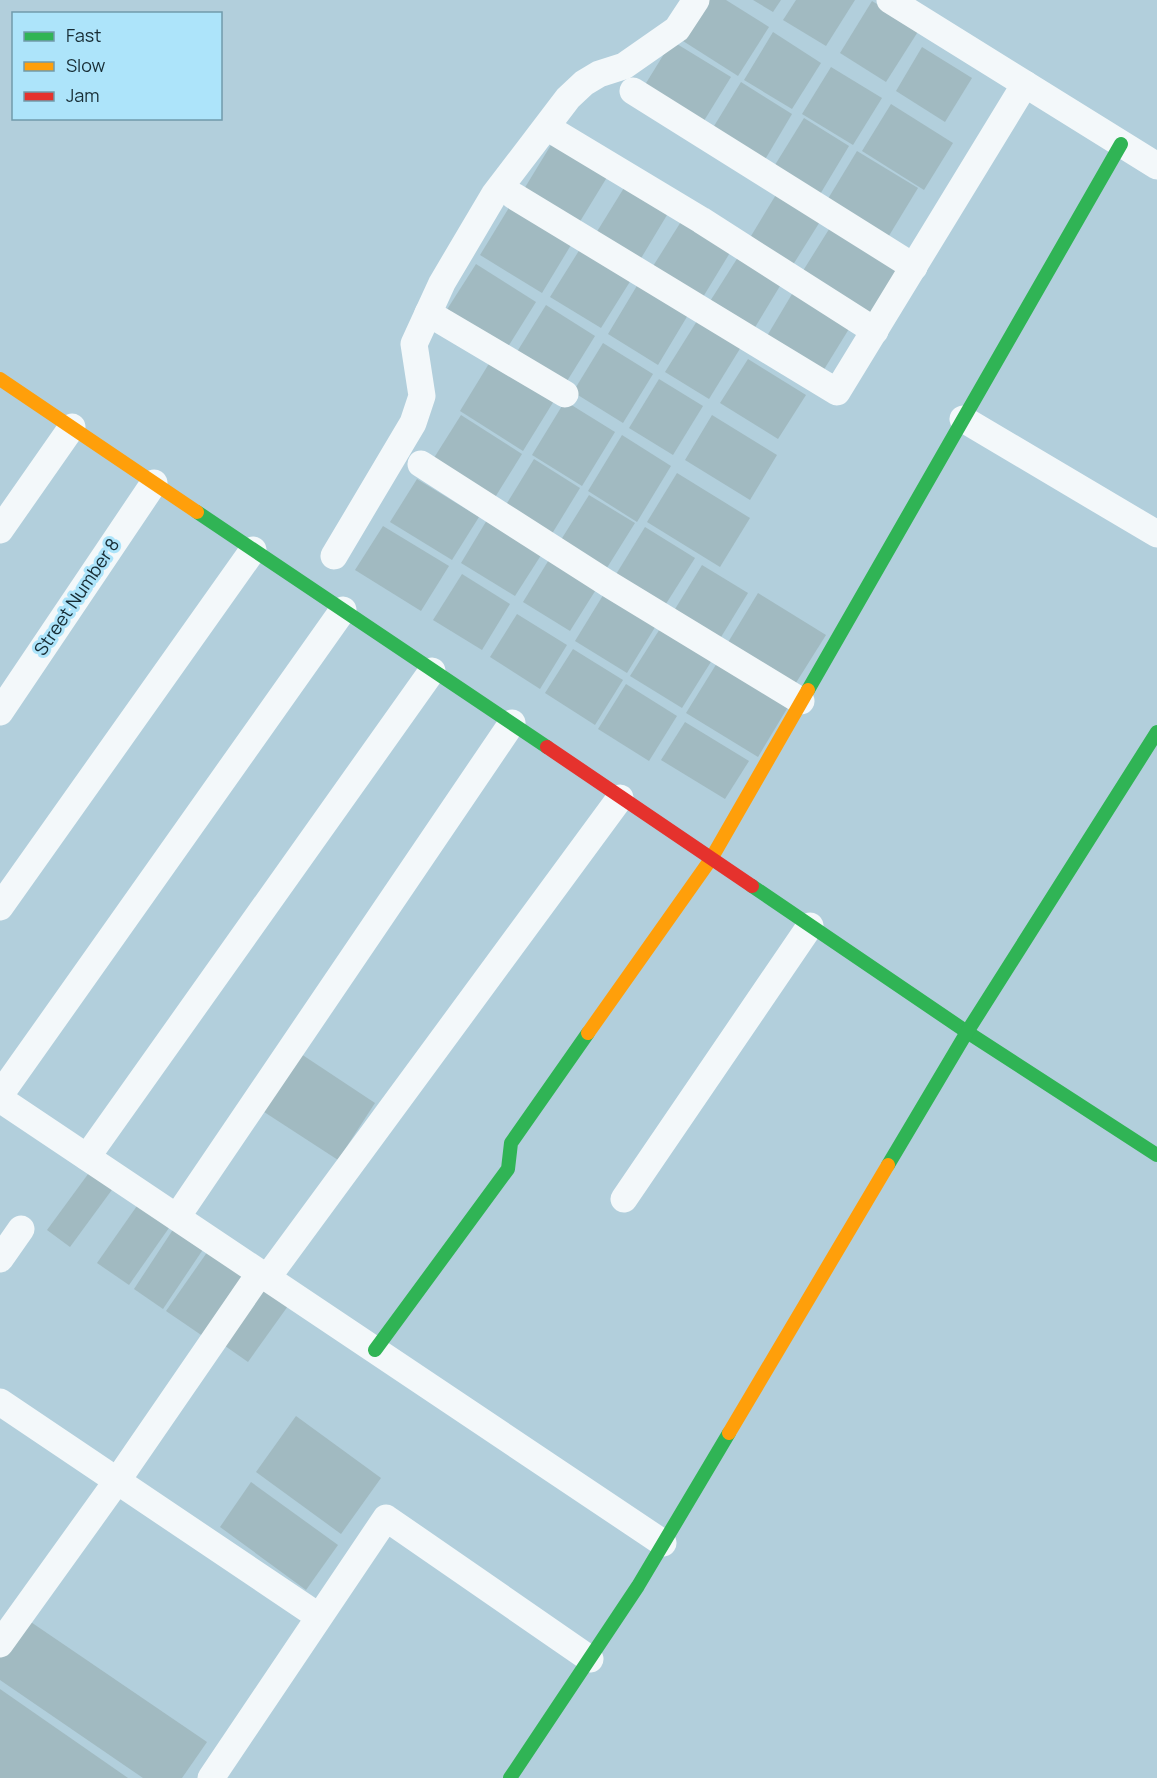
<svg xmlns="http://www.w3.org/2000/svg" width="1157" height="1778" font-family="Manrope,sans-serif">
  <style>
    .building { fill: #a1bac1 }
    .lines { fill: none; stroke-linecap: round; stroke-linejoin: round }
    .street { stroke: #f3f8fa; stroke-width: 27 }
    .fast { stroke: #30b455; stroke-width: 14 }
    .slow { stroke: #ff9f0a; stroke-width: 14 }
    .jam { stroke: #e5322d; stroke-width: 14 }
    .labels { text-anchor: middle; stroke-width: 6; stroke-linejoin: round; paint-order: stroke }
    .street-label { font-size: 18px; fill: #172d35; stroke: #ade4fa }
  </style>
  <rect width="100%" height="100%" fill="#b2cfdc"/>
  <!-- building -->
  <g class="building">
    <path d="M708,0H726L769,27L738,76L683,41Z"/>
    <path d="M753,0H781L773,12Z"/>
    <path d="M796,0H855L826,46L783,20Z"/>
    <path d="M872,1L919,30L886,82L840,53Z"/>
    <path d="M773,32L821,63L792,109L744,80Z"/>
    <path d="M672,41L731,77L702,124L643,88Z"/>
    <path d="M922,47L972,78L945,122L896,91Z"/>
    <path d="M831,67L882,98L853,145L802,114Z"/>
    <path d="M741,82L792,114L763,163L711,131Z"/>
    <path d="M891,104L953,143L924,190L862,151Z"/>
    <path d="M804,118L849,146L816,201L770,173Z"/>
    <path d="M554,140L609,174L576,228L521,194Z"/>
    <path d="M857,151L918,188L887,239L826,202Z"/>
    <path d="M627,183L670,210L637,265L593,238Z"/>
    <path d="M777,193L821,220L791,268L748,241Z"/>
    <path d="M510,206L571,245L542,293L480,255Z"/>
    <path d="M682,220L731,251L700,302L650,271Z"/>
    <path d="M831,226L902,270L872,317L801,274Z"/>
    <path d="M580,249L631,280L601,328L550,297Z"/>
    <path d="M740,254L783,281L751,334L707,306Z"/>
    <path d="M476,264L536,302L506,350L446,311Z"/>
    <path d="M638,284L688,315L658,365L608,334Z"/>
    <path d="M795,289L852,324L820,376L764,341Z"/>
    <path d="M546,305L595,336L564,386L515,355Z"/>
    <path d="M697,321L741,347L709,399L665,372Z"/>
    <path d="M603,343L653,374L623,423L573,392Z"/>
    <path d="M493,357L557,396L523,451L460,411Z"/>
    <path d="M748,359L806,395L778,439L720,403Z"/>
    <path d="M659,379L703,406L673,455L629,428Z"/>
    <path d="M565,401L615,432L582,486L532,455Z"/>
    <path d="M461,415L522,454L494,499L432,461Z"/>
    <path d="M712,415L777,455L750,500L685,460Z"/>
    <path d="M622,435L671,466L637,522L588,491Z"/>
    <path d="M534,459L580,488L550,537L504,508Z"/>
    <path d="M677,473L750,518L720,567L647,522Z"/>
    <path d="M417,479L479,517L452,560L390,522Z"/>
    <path d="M589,495L635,523L605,571L559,543Z"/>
    <path d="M490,515L545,549L515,596L461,563Z"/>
    <path d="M383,526L449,566L421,611L355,570Z"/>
    <path d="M645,527L695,558L664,607L615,576Z"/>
    <path d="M550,558L597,588L570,631L523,602Z"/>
    <path d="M702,565L748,593L718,642L672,614Z"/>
    <path d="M462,574L510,604L482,650L433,620Z"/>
    <path d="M605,592L657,624L627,673L575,641Z"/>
    <path d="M758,593L826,635L794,686L727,644Z"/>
    <path d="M517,614L567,645L540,689L490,657Z"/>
    <path d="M663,624L714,657L682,708L630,676Z"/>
    <path d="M573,649L623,680L595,725L545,693Z"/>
    <path d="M717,663L788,707L758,757L686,713Z"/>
    <path d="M626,684L677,716L649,761L598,729Z"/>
    <path d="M685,722L749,761L725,799L661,760Z"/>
    <path d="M295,1050L375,1103L338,1160L258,1108Z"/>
    <path d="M91,1170L114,1187L70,1247L47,1230Z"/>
    <path d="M139,1203L171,1225L129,1285L97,1263Z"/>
    <path d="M174,1228L204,1248L163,1309L134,1289Z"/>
    <path d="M208,1251L251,1281L210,1341L166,1311Z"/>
    <path d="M259,1284L288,1306L248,1362L218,1341Z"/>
    <path d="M296,1416L381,1478L341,1534L256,1472Z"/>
    <path d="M251,1482L338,1545L306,1590L220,1527Z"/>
    <path d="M22,1616L207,1742L182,1778H143L0,1680V1649Z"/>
    <path d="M0,1689L128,1778H0Z"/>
  </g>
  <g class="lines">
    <!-- street -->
    <g class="street">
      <path d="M890,0L1157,166"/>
      <path d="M633,91L914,267"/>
      <path d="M558,134L701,220L875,331"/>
      <path d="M514,196L837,392L1025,84"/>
      <path d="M428,313L565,394"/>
      <path d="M963,419L1157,534"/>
      <path d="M421,464L607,583L801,701"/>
      <path d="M0,530L72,427"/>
      <path d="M334,556L413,423L422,396L414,344L442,283L494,195L568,98L584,83L599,74L624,66L677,29L696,0"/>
      <path d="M0,712L154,483"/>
      <path d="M0,907L253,550"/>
      <path d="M0,1095L343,610"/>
      <path d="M0,1099L663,1543"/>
      <path d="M87,1157L432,671"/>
      <path d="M624,1199L810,926"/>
      <path d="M177,1217L512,723"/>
      <path d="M0,1259L21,1229"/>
      <path d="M267,1278L620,798"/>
      <path d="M0,1402L318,1616"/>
      <path d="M0,1644L117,1481L260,1273"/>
      <path d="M211,1778L386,1518L590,1659"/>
    </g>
    <!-- fast -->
    <g class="fast">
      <path d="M197,512L547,747"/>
      <path d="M808,690L1121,144"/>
      <path d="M752,886L967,1032L1157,1155"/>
      <path d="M888,1165L967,1032L1157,732"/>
      <path d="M375,1350L508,1169L511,1143L588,1033"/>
      <path d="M510,1778L638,1586L729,1433"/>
    </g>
    <!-- slow -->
    <g class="slow">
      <path d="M0,379L197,512"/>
      <path d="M588,1033L711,859L808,690"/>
      <path d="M729,1433L888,1165"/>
    </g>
    <!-- jam -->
    <path class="jam" d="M547,747L752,886"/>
  </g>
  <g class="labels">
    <!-- street labels -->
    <g class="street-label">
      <text transform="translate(77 597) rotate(-56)" y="6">Street Number 8</text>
    </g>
  </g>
  <!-- legend -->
  <rect x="12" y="12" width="210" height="108" fill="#ade4fa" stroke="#719bab" stroke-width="1.5"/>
  <rect x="24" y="32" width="30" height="9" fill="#30b455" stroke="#719bab" stroke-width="1.5"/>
  <text x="66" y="42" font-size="18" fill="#172d35">Fast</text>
  <rect x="24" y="62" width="30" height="9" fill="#ff9f0a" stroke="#719bab" stroke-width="1.5"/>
  <text x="66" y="72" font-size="18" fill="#172d35">Slow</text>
  <rect x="24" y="92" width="30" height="9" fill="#e5322d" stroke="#719bab" stroke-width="1.5"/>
  <text x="66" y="102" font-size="18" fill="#172d35">Jam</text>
</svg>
